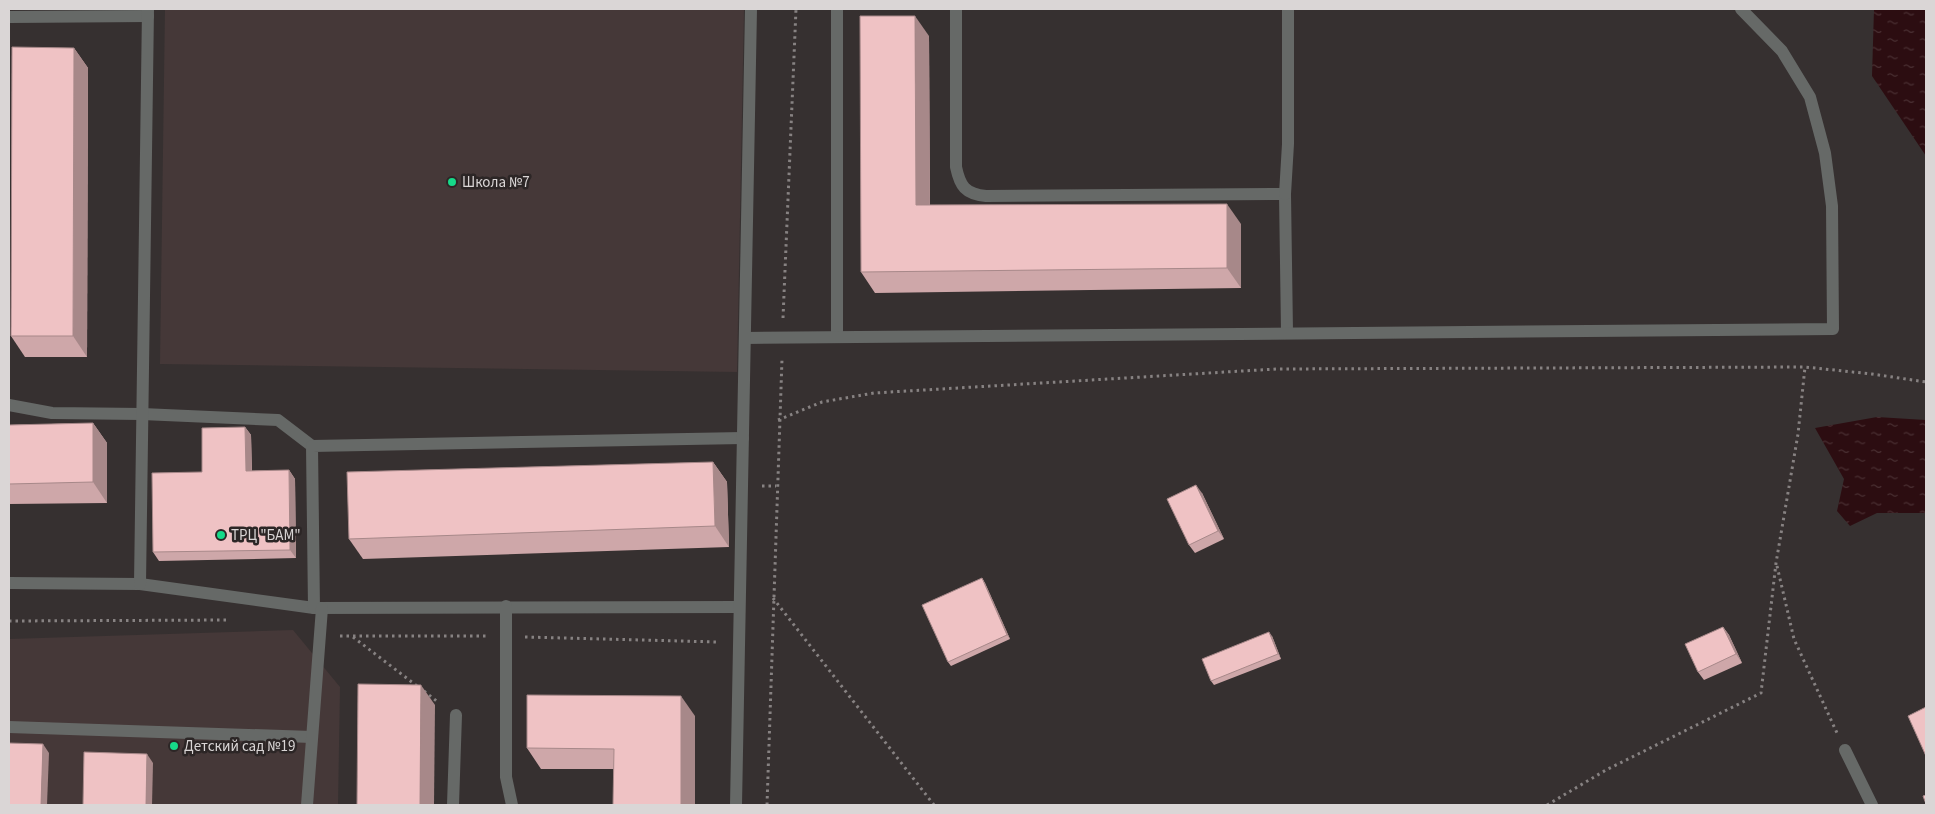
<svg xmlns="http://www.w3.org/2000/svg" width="1935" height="814" font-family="'Source Sans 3',sans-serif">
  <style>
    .built { fill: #453838 }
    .water { fill: url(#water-ripples) }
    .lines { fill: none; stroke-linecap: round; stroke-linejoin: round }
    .path { stroke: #878282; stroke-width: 3; stroke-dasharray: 2.5 4; stroke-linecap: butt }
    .minor { stroke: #666967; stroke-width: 12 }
    .wall { fill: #cea7a9 }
    .shaded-wall { fill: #a78889 }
    .building { fill: #efc2c4; stroke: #a78889 }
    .poi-dot { fill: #16d989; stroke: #2c2626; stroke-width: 2 }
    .labels { text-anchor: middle; stroke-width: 5; stroke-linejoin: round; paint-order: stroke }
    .poi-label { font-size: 15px; fill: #dad6d6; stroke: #2c2626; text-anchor: start }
  </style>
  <defs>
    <pattern id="water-ripples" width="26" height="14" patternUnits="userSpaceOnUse" patternTransform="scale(1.25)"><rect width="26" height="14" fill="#2c0d11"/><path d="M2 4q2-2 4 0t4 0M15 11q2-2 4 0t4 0" fill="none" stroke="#4a3033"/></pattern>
  </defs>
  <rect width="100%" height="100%" fill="#363030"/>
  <!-- built -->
  <g class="built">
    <path d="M165,9H744L737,372L160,364Z"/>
    <path d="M293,630L340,687L338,805H9V639Z"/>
  </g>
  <!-- water -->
  <g class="water">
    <path d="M1874,9H1926V156L1872,76Z"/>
    <path d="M1877,417L1926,420V513H1877L1850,526L1837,511L1844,479L1815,428Z"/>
  </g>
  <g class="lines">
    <!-- path -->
    <g class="path">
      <path d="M783,318L796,9"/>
      <path d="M778,420L822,402L874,393L1276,369L1805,367L1872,374L1926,382"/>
      <path d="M762,486H776"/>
      <path d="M1777,566L1794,639L1837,733"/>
      <path d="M773,598L934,805"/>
      <path d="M9,621L230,620"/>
      <path d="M340,636H486"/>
      <path d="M353,637L417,686"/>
      <path d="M525,637L718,642"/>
      <path d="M424,691L439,703"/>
      <path d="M767,805L782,359"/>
      <path d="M1547,805L1606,770L1761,693L1776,563L1798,434L1805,367"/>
    </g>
    <!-- minor -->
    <g class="minor">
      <path d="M837,9V337"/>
      <path d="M956,9V167C960,186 965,194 986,196L1285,194L1287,332"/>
      <path d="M9,17L148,16"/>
      <path d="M1285,194L1288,144V9"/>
      <path d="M745,338L1833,329L1832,206L1825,153L1810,97L1782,51L1741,9"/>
      <path d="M9,405L52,413L142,414L278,420L312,446"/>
      <path d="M9,583L140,584L314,608L739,607"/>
      <path d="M140,584L148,9"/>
      <path d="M506,606V777L512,805"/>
      <path d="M314,608L312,446L743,438"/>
      <path d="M9,727L312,737"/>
      <path d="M1845,750L1872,805"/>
      <path d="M307,805L322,608"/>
      <path d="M453,805L456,715"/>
      <path d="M736,805L751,9"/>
    </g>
  </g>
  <!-- wall -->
  <g class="wall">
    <path d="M929,36L930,205L1241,224V288L875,293L861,272Z"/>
    <path d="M74,48L88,68L87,357H25L11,336Z"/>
    <path d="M93,423L107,443V503L9,504V425Z"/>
    <path d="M245,427L251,435L252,471L289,470L295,479L296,558L159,561L153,552Z"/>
    <path d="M713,462L727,482L729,547L363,559L349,539Z"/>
    <path d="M1202,493L1224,539L1195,553L1189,545Z"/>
    <path d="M982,578L985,583L1010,639L951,666L948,662Z"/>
    <path d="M1723,627L1729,635L1742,663L1704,680L1698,672Z"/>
    <path d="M1272,636L1281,659L1214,685L1211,681Z"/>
    <path d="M695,716V805H613L614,769H541L527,748Z"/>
  </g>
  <!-- shaded-wall -->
  <g class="shaded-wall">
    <path d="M915,16L929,36L930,226L916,205Z"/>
    <path d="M74,48L88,68L87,357L73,336Z"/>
    <path d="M1227,204L1241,224V288L1227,268Z"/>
    <path d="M93,423L107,443V503L93,482Z"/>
    <path d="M245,427L251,435L252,480L246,471Z"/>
    <path d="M713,462L727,482L729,547L715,526Z"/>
    <path d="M289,470L295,479L296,558L290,550Z"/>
    <path d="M1196,485L1202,493L1224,539L1218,531Z"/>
    <path d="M982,578L985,583L1010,639L1007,635Z"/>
    <path d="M1723,627L1729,635L1742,663L1736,654Z"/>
    <path d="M1269,632L1272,636L1281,659L1278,654Z"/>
    <path d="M421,685L435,705L434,805H420Z"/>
    <path d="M681,696L695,716V805H681Z"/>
    <path d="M43,744L49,753L47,805H41Z"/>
    <path d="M147,754L153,763L152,805H146Z"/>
  </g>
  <!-- building -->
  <g class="building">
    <path d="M860,16H915L916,205L1227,204V268L861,272Z"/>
    <path d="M12,47L74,48L73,336H11Z"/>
    <path d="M93,423V482L9,484V425Z"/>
    <path d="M245,427L246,471L289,470L290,550L153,552L152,473L202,472V428Z"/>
    <path d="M713,462L715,526L349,539L347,472Z"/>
    <path d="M1196,485L1218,531L1189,545L1167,499Z"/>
    <path d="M982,578L1007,635L948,662L922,605Z"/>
    <path d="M1723,627L1736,654L1698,672L1685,644Z"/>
    <path d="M1269,632L1278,654L1211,681L1202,659Z"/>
    <path d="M358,684L421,685L420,805H357Z"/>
    <path d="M527,695L681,696V805H613L614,749L527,748Z"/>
    <path d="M1926,707V756L1908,716Z"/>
    <path d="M9,743L43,744L41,805H9Z"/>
    <path d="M84,752L147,754L146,805H83Z"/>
    <path d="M1926,795V804L1923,796Z"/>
  </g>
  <!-- markers -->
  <g class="poi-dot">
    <circle cx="452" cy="182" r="5"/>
    <circle cx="221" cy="535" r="5"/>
    <circle cx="174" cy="746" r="5"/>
  </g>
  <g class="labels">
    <!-- poi labels -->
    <g class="poi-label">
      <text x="462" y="187">Школа №7</text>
      <text x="231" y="540">ТРЦ "БАМ"</text>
      <text x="184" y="751">Детский сад №19</text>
    </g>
  </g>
  <!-- border -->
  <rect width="1935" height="814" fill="none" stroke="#dad6d6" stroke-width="20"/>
</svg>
